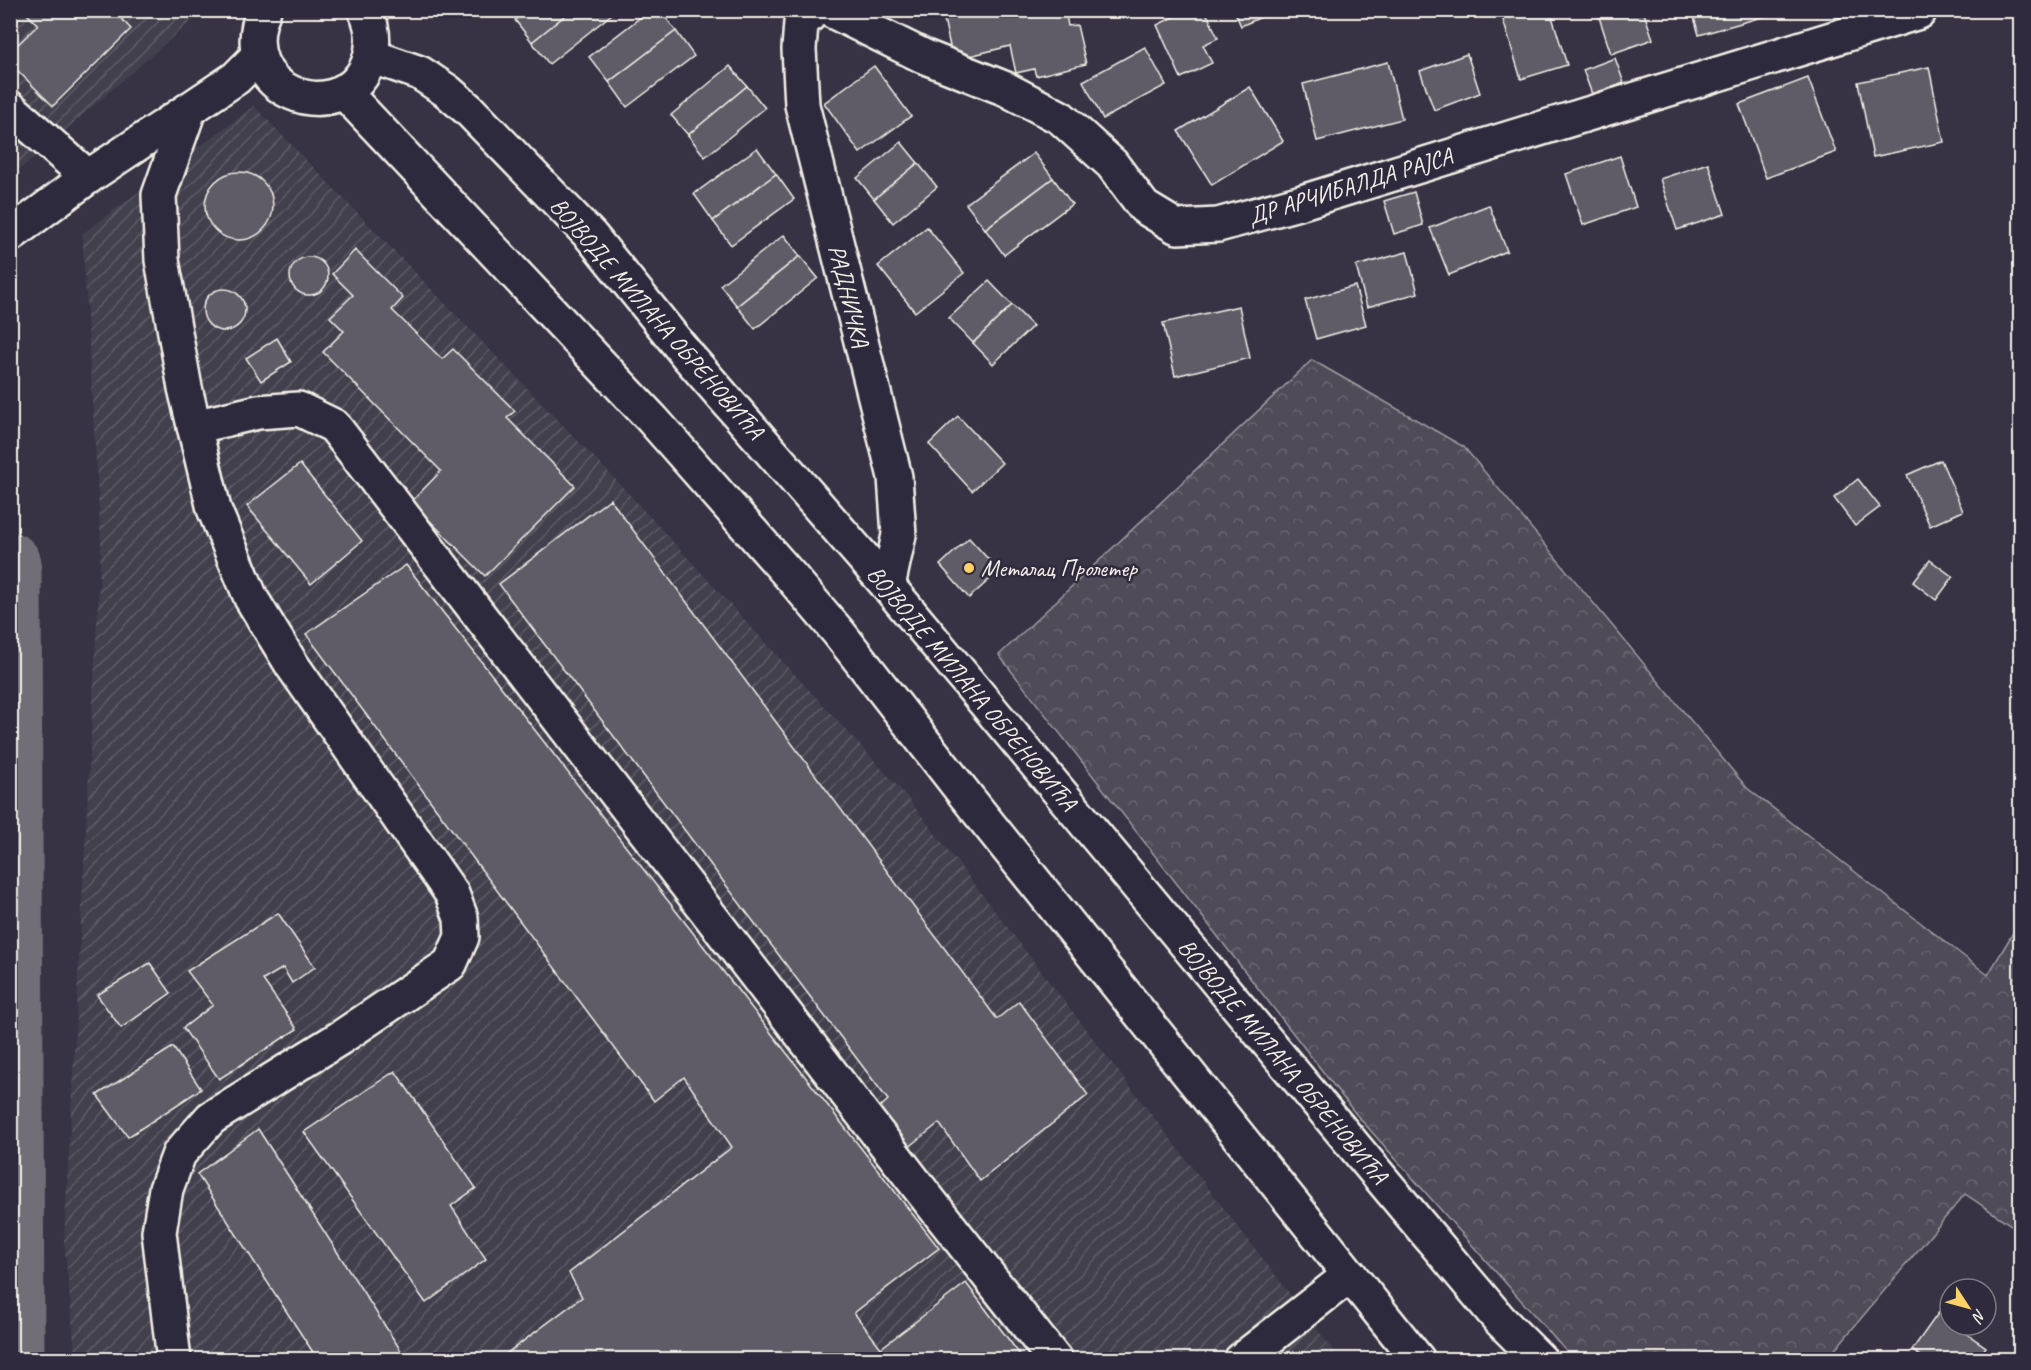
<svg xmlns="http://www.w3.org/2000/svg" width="2031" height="1370" font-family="Caveat,sans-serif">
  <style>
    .industrial { fill: url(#industrial-furrows) }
    .forest { fill: url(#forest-crowns); stroke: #a29ea0; stroke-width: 1.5 }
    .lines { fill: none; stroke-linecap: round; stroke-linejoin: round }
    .river { stroke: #726e77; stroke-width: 63 }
    .building { fill: #5f5c67; stroke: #f4f1e8; stroke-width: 1.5 }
    .minor-casing { stroke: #f4f1e8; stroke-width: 38 }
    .minor { stroke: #2f2a3d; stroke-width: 33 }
    .poi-dot { fill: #ffd166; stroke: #2f2a3d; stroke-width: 2 }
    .labels { text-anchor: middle; stroke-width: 5; stroke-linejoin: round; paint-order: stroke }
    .street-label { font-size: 24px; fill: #f4f1e8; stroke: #2f2a3d }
    .poi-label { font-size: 24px; fill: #f4f1e8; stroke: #2f2a3d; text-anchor: start }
  </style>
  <defs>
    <pattern id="industrial-furrows" width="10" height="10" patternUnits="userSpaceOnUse" patternTransform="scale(1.5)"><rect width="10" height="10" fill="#433f4e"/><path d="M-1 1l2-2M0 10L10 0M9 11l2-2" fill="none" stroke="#5f5b68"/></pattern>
    <pattern id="forest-crowns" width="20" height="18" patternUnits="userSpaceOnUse" patternTransform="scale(1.5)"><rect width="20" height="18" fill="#504b59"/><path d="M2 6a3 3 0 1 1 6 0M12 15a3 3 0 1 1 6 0" fill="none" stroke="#6a6571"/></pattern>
  </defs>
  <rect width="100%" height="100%" fill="#373244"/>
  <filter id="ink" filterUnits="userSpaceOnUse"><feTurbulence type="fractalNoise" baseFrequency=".0167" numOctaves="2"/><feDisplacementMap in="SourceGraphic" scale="12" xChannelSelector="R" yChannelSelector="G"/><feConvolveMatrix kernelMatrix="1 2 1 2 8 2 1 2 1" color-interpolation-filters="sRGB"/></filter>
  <g filter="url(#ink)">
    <!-- industrial -->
    <g class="industrial">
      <path d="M11,11H203L11,177Z"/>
      <path d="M254,106L617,481L904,793L1340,1359L76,1360L64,1242L101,545L82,234Z"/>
    </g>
    <!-- forest -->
    <path class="forest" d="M1312,360L1464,447L1747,788L1988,975L2020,921V1231L1965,1194L1827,1359H1573L1355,1113L999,655Z"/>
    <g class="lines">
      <!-- river -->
      <path class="river" d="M10,564L13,1360"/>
    </g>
    <!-- building -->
    <g class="building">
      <path d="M23,10H113L131,29L53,106L10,63V52L38,25Z"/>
      <path d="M527,10H572L532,42L515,20Z"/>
      <path d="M572,10H617L549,64L532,42Z"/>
      <path d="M650,10H660L676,31L609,82L589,57Z"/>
      <path d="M942,10H1065L1068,26L1077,25L1086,64L1036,76L1034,69L1016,73L1010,46L953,60Z"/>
      <path d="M1188,10H1205L1218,38L1203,45L1212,63L1181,78L1157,25Z"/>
      <path d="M1234,10H1277L1241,26Z"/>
      <path d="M1326,10H1341L1327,15Z"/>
      <path d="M1500,10H1550L1567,65L1521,79Z"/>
      <path d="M1643,10L1653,39L1611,54L1597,11Z"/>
      <path d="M1692,10H1768L1769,15L1699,35Z"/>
      <path d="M676,31L694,56L627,107L609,82Z"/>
      <path d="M1145,47L1166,85L1103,119L1083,81Z"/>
      <path d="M1467,54L1480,93L1434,110L1420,71Z"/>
      <path d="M1615,58L1624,83L1592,94L1583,70Z"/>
      <path d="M1388,62L1402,119L1317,141L1303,84Z"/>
      <path d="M730,66L747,86L688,135L671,115Z"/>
      <path d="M874,66L911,116L860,153L824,103Z"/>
      <path d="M1929,67L1944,142L1873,157L1858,82Z"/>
      <path d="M1808,78L1836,152L1766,178L1739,104Z"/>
      <path d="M747,86L765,108L705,157L688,135Z"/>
      <path d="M1250,87L1283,141L1212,185L1178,131Z"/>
      <path d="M901,142L918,163L874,199L857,178Z"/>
      <path d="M757,148L776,174L713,221L694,194Z"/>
      <path d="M1034,153L1053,178L985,229L966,204Z"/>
      <path d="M1620,156L1636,207L1583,225L1566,174Z"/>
      <path d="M918,163L937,187L893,223L874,199Z"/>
      <path d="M1708,163L1725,214L1677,230L1660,179Z"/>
      <circle cx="239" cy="206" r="34"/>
      <path d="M776,174L794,199L731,245L713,221Z"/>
      <path d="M1053,178L1072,204L1004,255L985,229Z"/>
      <path d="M1414,192L1423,225L1394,234L1384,201Z"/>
      <path d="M1489,205L1507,251L1449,275L1430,228Z"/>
      <path d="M927,227L964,273L915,312L878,266Z"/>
      <path d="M784,235L800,256L737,306L720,285Z"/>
      <path d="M355,250L403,298L392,310L442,359L453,349L515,411L507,418L575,486L485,576L411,502L441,471L323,352L344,331L330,317L353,295L332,274Z"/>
      <path d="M1407,252L1418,293L1367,307L1356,266Z"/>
      <path d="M800,256L818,278L755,329L737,306Z"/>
      <circle cx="309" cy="276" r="19"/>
      <path d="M989,281L1012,305L973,343L949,318Z"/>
      <path d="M1355,286L1366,325L1316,339L1305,300Z"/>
      <circle cx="224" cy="310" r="21"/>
      <path d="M1012,305L1033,326L993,364L973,343Z"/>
      <path d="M1239,306L1250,358L1175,376L1163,323Z"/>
      <path d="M277,338L291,362L261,381L246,358Z"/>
      <path d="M958,416L1002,463L972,491L929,444Z"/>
      <path d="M1941,460L1963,511L1930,526L1907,475Z"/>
      <path d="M300,464L362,541L311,584L247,506Z"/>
      <path d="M1858,479L1880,507L1855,526L1834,498Z"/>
      <path d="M610,499L997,1019L1019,1001L1088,1095L980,1181L939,1123L903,1152L875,1112L888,1100L499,584Z"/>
      <path d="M969,538L999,571L969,598L940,565Z"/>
      <path d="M1930,560L1953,577L1936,600L1913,582Z"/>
      <path d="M406,565L939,1248L854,1313L881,1348L966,1283L1024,1360H498L582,1297L569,1273L732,1147L684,1077L654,1101L306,634Z"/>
      <path d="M278,913L315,967L292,983L283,968L263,980L297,1029L219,1079L183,1028L213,1005L187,971Z"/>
      <path d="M150,963L171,993L121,1028L97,995Z"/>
      <path d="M173,1047L201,1089L128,1137L97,1095Z"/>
      <path d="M395,1071L476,1188L451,1206L486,1259L426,1303L304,1132Z"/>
      <path d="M258,1129L407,1360H318L197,1174Z"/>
      <path d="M1944,1305L1950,1309V1325H1969L1964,1332L1986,1347L1977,1360H1926L1912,1350Z"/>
      <path d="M2018,1351L2020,1353V1360H2012Z"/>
    </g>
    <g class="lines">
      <!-- minor casing -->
      <g class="minor-casing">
        <g id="minor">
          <path d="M264,10C229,91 339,132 368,64C375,46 374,28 365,10"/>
          <path d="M815,10L801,23L799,49L802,105L895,477L899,535L888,586"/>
          <path d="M830,10L923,56L1006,89L1061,118L1112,164L1144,207L1177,227L1218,225L1302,202L1919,12"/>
          <path d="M371,56L420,73L447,91L469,110L591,236L687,355L888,586L1409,1212L1500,1320L1540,1360"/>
          <path d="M343,91L653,420L793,579L839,633L966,796L1418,1360"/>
          <path d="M10,108L88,177"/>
          <path d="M10,235L88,177L236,78L258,56"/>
          <path d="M194,427L258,412L299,409L334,426L917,1185L1055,1360"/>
          <path d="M174,1360L159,1232L166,1189L179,1154L211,1118L340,1038L450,964L462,937L461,918L452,894L292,665L251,598L214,509L185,388L162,260L159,195L189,110"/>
          <path d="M1241,1360L1350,1275"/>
        </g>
      </g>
      <!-- minor -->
      <use href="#minor" class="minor"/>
    </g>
  </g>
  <!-- markers -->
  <circle class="poi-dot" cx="969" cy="568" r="6"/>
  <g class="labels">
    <!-- street labels -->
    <g class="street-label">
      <text transform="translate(1350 186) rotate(-17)" y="8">ДР АРЧИБАЛДА РАЈСА</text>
      <text transform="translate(849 296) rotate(76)" y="8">РАДНИЧКА</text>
      <text transform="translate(657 318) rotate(49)" y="8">ВОЈВОДЕ МИЛАНА ОБРЕНОВИЋА</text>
      <text transform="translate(972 688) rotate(50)" y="8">ВОЈВОДЕ МИЛАНА ОБРЕНОВИЋА</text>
      <text transform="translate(1283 1061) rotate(50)" y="8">ВОЈВОДЕ МИЛАНА ОБРЕНОВИЋА</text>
    </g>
    <!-- poi labels -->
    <g class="poi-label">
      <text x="981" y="576">Металац Пролетер</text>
    </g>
  </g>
  <!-- margin -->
  <rect width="2031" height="1370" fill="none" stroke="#2f2a3d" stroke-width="36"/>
  <rect x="18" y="18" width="1995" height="1334" fill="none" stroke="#f4f1e8" stroke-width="2" filter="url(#ink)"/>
  <!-- north arrow -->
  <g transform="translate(1968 1307) rotate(126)"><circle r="28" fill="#2f2a3d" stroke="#7e7a81" stroke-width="1.5"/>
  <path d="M0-4.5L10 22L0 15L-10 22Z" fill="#ffd166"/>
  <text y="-9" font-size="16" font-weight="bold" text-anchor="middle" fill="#f4f1e8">N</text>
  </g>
</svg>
